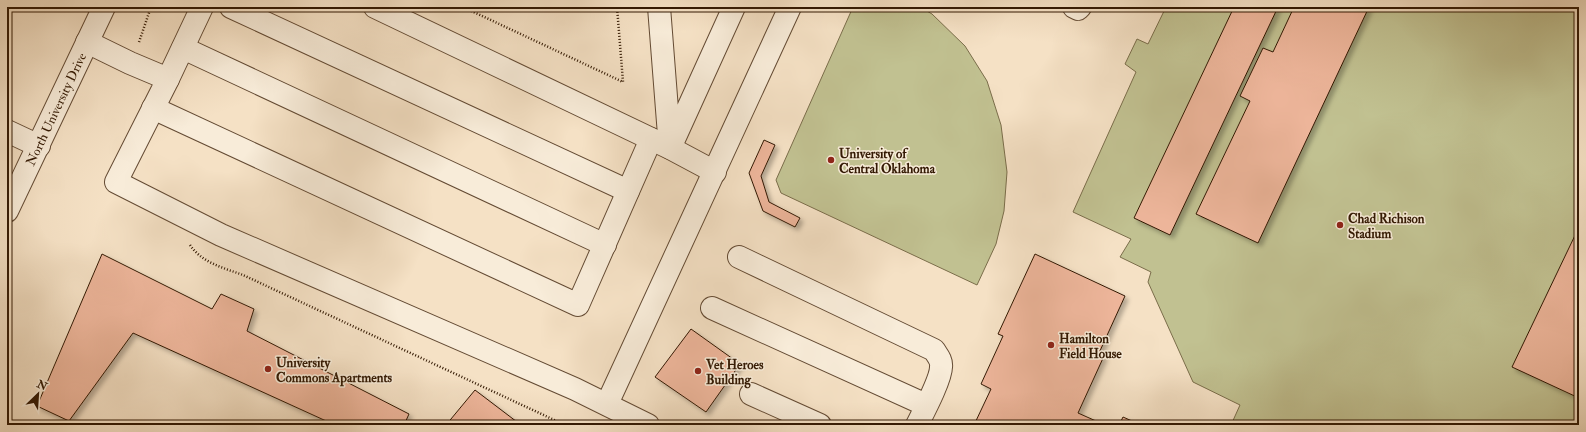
<svg xmlns="http://www.w3.org/2000/svg" width="1586" height="432" font-family="'IM FELL Double Pica',serif">
  <style>
    .green { fill: #c1c191; stroke: #7a6d4a }
    .building { fill: #edb59a; stroke: #331903; filter: url(#shadow) }
    .lines { fill: none; stroke-linecap: round; stroke-linejoin: round }
    .minor-casing { stroke: #644b34; stroke-width: 24 }
    .path { stroke: #331903; stroke-width: 2.5; stroke-dasharray: 1 2; stroke-linecap: butt }
    .minor { stroke: #f8ecd9; stroke-width: 22 }
    .poi-dot { fill: #8f2418; stroke: #f8ecd9; stroke-width: 1.5 }
    .labels { text-anchor: middle; stroke-width: 3; stroke-linejoin: round; paint-order: stroke }
    .street-label { font-size: 13px; fill: #331903; stroke: #f8ecd9 }
    .poi-label { font-size: 13px; font-weight: bold; fill: #331903; stroke: #f8ecd9; text-anchor: start }
  </style>
  <defs>
    <filter id="shadow"><feDropShadow dx="3.5" dy="3.5" stdDeviation="2" flood-color="#0004"/></filter>
  </defs>
  <rect width="100%" height="100%" fill="#f5e1c5"/>
  <filter id="stains"><feTurbulence type="fractalNoise" baseFrequency=".005" numOctaves="4"/><feColorMatrix values="0 0 0 0 .2 0 0 0 0 .09 0 0 0 0 .02 0 0 0 .5 -.17"/></filter>
  <radialGradient id="worn" r=".72"><stop offset=".6" stop-color="#630" stop-opacity="0"/><stop offset="1" stop-color="#630" stop-opacity=".3"/></radialGradient>
  <!-- green -->
  <g class="green">
    <path d="M853,7H920L932,14L965,46L987,81L1001,125L1007,172L1004,211L996,244L977,285L781,193L776,180Z"/>
    <path d="M1166,7H1579V425H1231L1240,405L1193,382L1148,282L1151,272L1120,257L1131,239L1073,212L1136,72L1125,64L1137,39L1148,44Z"/>
  </g>
  <!-- building -->
  <g class="building">
    <path d="M1234,7H1278L1170,235L1134,218Z"/>
    <path d="M1294,7H1369L1258,243L1196,214L1250,101L1240,96L1263,48L1273,52Z"/>
    <path d="M764,140L775,145L761,176L769,202L800,218L795,227L763,211L749,173Z"/>
    <path d="M1579,227V398L1512,367Z"/>
    <path d="M102,254L212,309L221,294L254,309L247,331L409,414L404,425H335L133,333L69,421L37,406Z"/>
    <path d="M1035,254L1125,296L1099,353L1104,356L1078,413L1105,425H974L991,389L981,384L1003,336L998,334Z"/>
    <path d="M691,329L740,364L706,412L655,377Z"/>
    <path d="M475,390L521,425H446Z"/>
    <path d="M1123,417L1141,425H1119Z"/>
  </g>
  <g class="lines">
    <!-- minor casing -->
    <g class="minor-casing">
      <g id="minor">
        <path d="M231,7L628,191"/>
        <path d="M375,7L670,148L715,172"/>
        <path d="M659,7L670,148L734,7"/>
        <path d="M1074,7L1078,9L1080,7"/>
        <path d="M87,42L130,63L168,79L116,182L221,235L575,389L648,425"/>
        <path d="M183,48L605,245"/>
        <path d="M168,79L202,7"/>
        <path d="M153,108L578,305L651,139"/>
        <path d="M7,131L39,146"/>
        <path id="s1" d="M7,211L104,7"/>
        <path d="M739,257L934,350C937,355 942,360 941,367C941,379 923,413 917,425"/>
        <path d="M712,308L926,405"/>
        <path d="M751,394L820,425"/>
        <path d="M607,404L790,7"/>
      </g>
    </g>
    <!-- path -->
    <g class="path">
      <path d="M463,7L623,82L617,7"/>
      <path d="M139,42L151,7"/>
      <path d="M190,245C202,263 224,268 243,275L565,425"/>
    </g>
    <!-- minor -->
    <use href="#minor" class="minor"/>
  </g>
  <!-- markers -->
  <g class="poi-dot">
    <circle cx="831" cy="160" r="4"/>
    <circle cx="1340" cy="225" r="4"/>
    <circle cx="1051" cy="345" r="4"/>
    <circle cx="268" cy="369" r="4"/>
    <circle cx="698" cy="371" r="4"/>
  </g>
  <g class="labels">
    <!-- street labels -->
    <g class="street-label">
      <text dy="5" stroke="none"><textPath href="#s1" startOffset="113">North University Drive</textPath></text>
    </g>
    <!-- poi labels -->
    <g class="poi-label">
      <text x="839" y="158">University of<tspan x="839" dy="15">Central Oklahoma</tspan></text>
      <text x="1348" y="223">Chad Richison<tspan x="1348" dy="15">Stadium</tspan></text>
      <text x="1059" y="343">Hamilton<tspan x="1059" dy="15">Field House</tspan></text>
      <text x="276" y="367">University<tspan x="276" dy="15">Commons Apartments</tspan></text>
      <text x="706" y="369">Vet Heroes<tspan x="706" dy="15">Building</tspan></text>
    </g>
  </g>
  <!-- margin -->
  <rect width="1586" height="432" fill="none" stroke="#f5e1c5" stroke-width="24"/>
  <rect x="8" y="8" width="1570" height="416" fill="none" stroke="#331903" stroke-width="2"/>
  <rect x="12" y="12" width="1562" height="408" fill="none" stroke="#331903"/>
  <!-- north arrow -->
  <g transform="translate(38 394) rotate(25)" stroke="#f8ecd9" stroke-width="3" paint-order="stroke">
  <path d="M0-3L7 15L0 10L-7 15Z" fill="#331903"/>
  <text y="-6" font-size="11" font-weight="bold" text-anchor="middle" fill="#331903">N</text>
  </g>
  <rect width="100%" height="100%" filter="url(#stains)"/>
  <rect width="100%" height="100%" fill="url(#worn)"/>
</svg>
